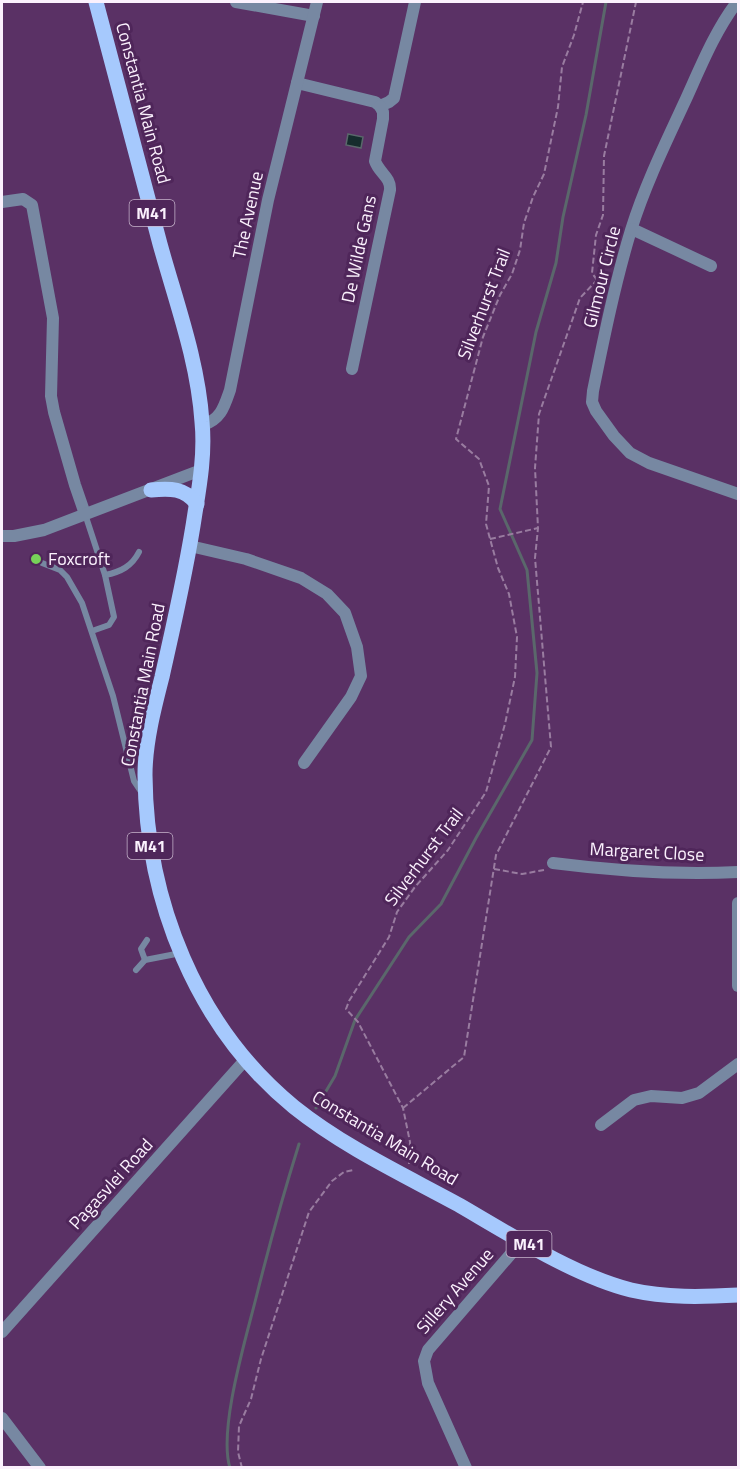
<svg xmlns="http://www.w3.org/2000/svg" width="740" height="1469" font-family="'Titillium Web',sans-serif">
  <style>
    .water { fill: #152c2d; stroke: #5a676b; stroke-width: 1.5 }
    .lines { fill: none; stroke-linecap: round; stroke-linejoin: round }
    .stream { stroke: #5a676b; stroke-width: 3 }
    .path { stroke: #997ca0; stroke-width: 2; stroke-dasharray: 6 3; stroke-linecap: butt }
    .lane { stroke: #7788a2; stroke-width: 6 }
    .street { stroke: #7788a2; stroke-width: 12 }
    .primary { stroke: #a6c9fd; stroke-width: 15 }
    .poi-dot { fill: #77d259; stroke: #4f265a; stroke-width: 2 }
    .labels { text-anchor: middle; stroke-width: 6; stroke-linejoin: round; paint-order: stroke }
    .shield { fill: #4f265a; stroke: #c7b4cc; stroke-width: 1.5 }
    .shield-label { font-size: 16px; font-weight: bold; fill: #fbf1fd }
    .street-label { font-size: 18px; fill: #fbf1fd; stroke: #4f265a }
    .poi-label { font-size: 18px; fill: #fbf1fd; stroke: #4f265a; text-anchor: start }
  </style>
  <rect width="100%" height="100%" fill="#5a3165"/>
  <!-- water -->
  <path class="water" d="M348,134L363,137L361,148L346,145Z"/>
  <g class="lines">
    <!-- stream -->
    <g class="stream">
      <path d="M316,1108L335,1076L355,1020L409,937L441,904L476,838L532,740L537,673L527,570L500,509L536,332L556,263L563,217L586,115L606,2"/>
      <path d="M230,1468C218,1430 246,1338 256,1298C269,1246 283,1195 299,1144"/>
    </g>
    <!-- path -->
    <g class="path">
      <path d="M605,284L597,280L592,273L596,235L603,215L604,156L636,2"/>
      <path d="M490,539L538,528L535,468L539,414L580,298L597,280"/>
      <path d="M494,869L522,874L544,870"/>
      <path d="M403,1108L464,1057L496,855L551,747L535,558L538,528"/>
      <path d="M409,1164L410,1142L403,1108L358,1022L346,1009L349,1001L389,937L397,912L415,887L448,850L486,792L505,724L515,677L517,637L509,594L498,568L486,524L489,486L479,459L456,439L483,337L500,295L512,274L520,250L524,223L533,197L544,174L558,107L562,67L574,35L583,2"/>
      <path d="M242,1468L238,1452L239,1426L251,1399L261,1359L309,1212L332,1181L344,1172L353,1170"/>
    </g>
    <!-- lane -->
    <g class="lane">
      <path d="M85,514L105,575L114,617L109,625L92,631"/>
      <path d="M42,563L60,570L67,577L82,603L113,696L134,781L142,793"/>
      <path d="M105,575C121,572 132,566 139,552"/>
      <path d="M145,960L141,949L147,940"/>
      <path d="M136,970L145,960L181,953"/>
    </g>
    <!-- street -->
    <g class="street">
      <path d="M236,2L314,16"/>
      <path d="M737,2C715,31 701,66 686,99C666,142 645,185 631,230C615,283 604,337 593,391L592,402L596,411L614,436L630,453L649,463L738,494"/>
      <path d="M297,83L375,102L380,106"/>
      <path d="M380,106L389,102L394,98L415,2"/>
      <path d="M2,202L23,199L32,205L53,318L51,396L54,412L75,485L85,514"/>
      <path d="M632,229L711,266"/>
      <path d="M352,369L390,190C391,177 379,173 375,161L383,119V112L380,106"/>
      <path d="M203,425C221,419 224,407 230,390L268,200L317,2"/>
      <path d="M2,536H14L44,530L201,470"/>
      <path d="M190,546L246,559L301,578L327,594L345,613L357,647L361,676L351,697L304,763"/>
      <path d="M553,863C615,871 676,875 738,872"/>
      <path d="M738,903V986"/>
      <path d="M601,1125L634,1100L651,1096L682,1098L699,1093L738,1064"/>
      <path d="M2,1332L246,1059"/>
      <path d="M2,1418L40,1468"/>
      <path d="M466,1468L428,1383L424,1361L428,1350L522,1241"/>
    </g>
    <!-- primary -->
    <g class="primary">
      <path d="M96,2C117,82 138,163 160,244C176,302 198,361 202,422C205,452 200,483 195,513C187,568 174,623 162,677C154,708 145,743 145,775C146,900 196,1027 294,1107C344,1147 404,1175 459,1205C509,1234 575,1276 631,1290C666,1298 702,1297 738,1295"/>
      <path d="M151,490C170,488 185,488 197,504"/>
    </g>
  </g>
  <!-- markers -->
  <circle class="poi-dot" cx="36" cy="559" r="6"/>
  <g class="labels">
    <!-- shield labels -->
    <g class="shield">
      <rect x="129.5" y="200" width="45" height="26" rx="4.5"/>
      <rect x="127.5" y="833" width="45" height="26" rx="4.5"/>
      <rect x="506.5" y="1231" width="45" height="26" rx="4.5"/>
    </g>
    <g class="shield-label">
      <text x="152" y="219">M41</text>
      <text x="150" y="852">M41</text>
      <text x="529" y="1250">M41</text>
    </g>
    <!-- street labels -->
    <g class="street-label">
      <text transform="translate(143 103) rotate(75)" y="6">Constantia Main Road</text>
      <text transform="translate(248 215) rotate(-78)" y="6">The Avenue</text>
      <text transform="translate(359 249) rotate(-78)" y="6">De Wilde Gans</text>
      <text transform="translate(602 277) rotate(-76)" y="6">Gilmour Circle</text>
      <text transform="translate(484 304) rotate(-69)" y="6">Silverhurst Trail</text>
      <text transform="translate(143 685) rotate(-79)" y="6">Constantia Main Road</text>
      <text transform="translate(647 852) rotate(3)" y="6">Margaret Close</text>
      <text transform="translate(424 857) rotate(-53)" y="6">Silverhurst Trail</text>
      <text transform="translate(385 1138) rotate(31)" y="6">Constantia Main Road</text>
      <text transform="translate(111 1184) rotate(-48)" y="6">Pagasvlei Road</text>
      <text transform="translate(455 1291) rotate(-49)" y="6">Sillery Avenue</text>
    </g>
    <!-- poi labels -->
    <g class="poi-label">
      <text x="48" y="565">Foxcroft</text>
    </g>
  </g>
  <!-- border -->
  <rect width="740" height="1469" fill="none" stroke="#fbf1fd" stroke-width="6"/>
</svg>
